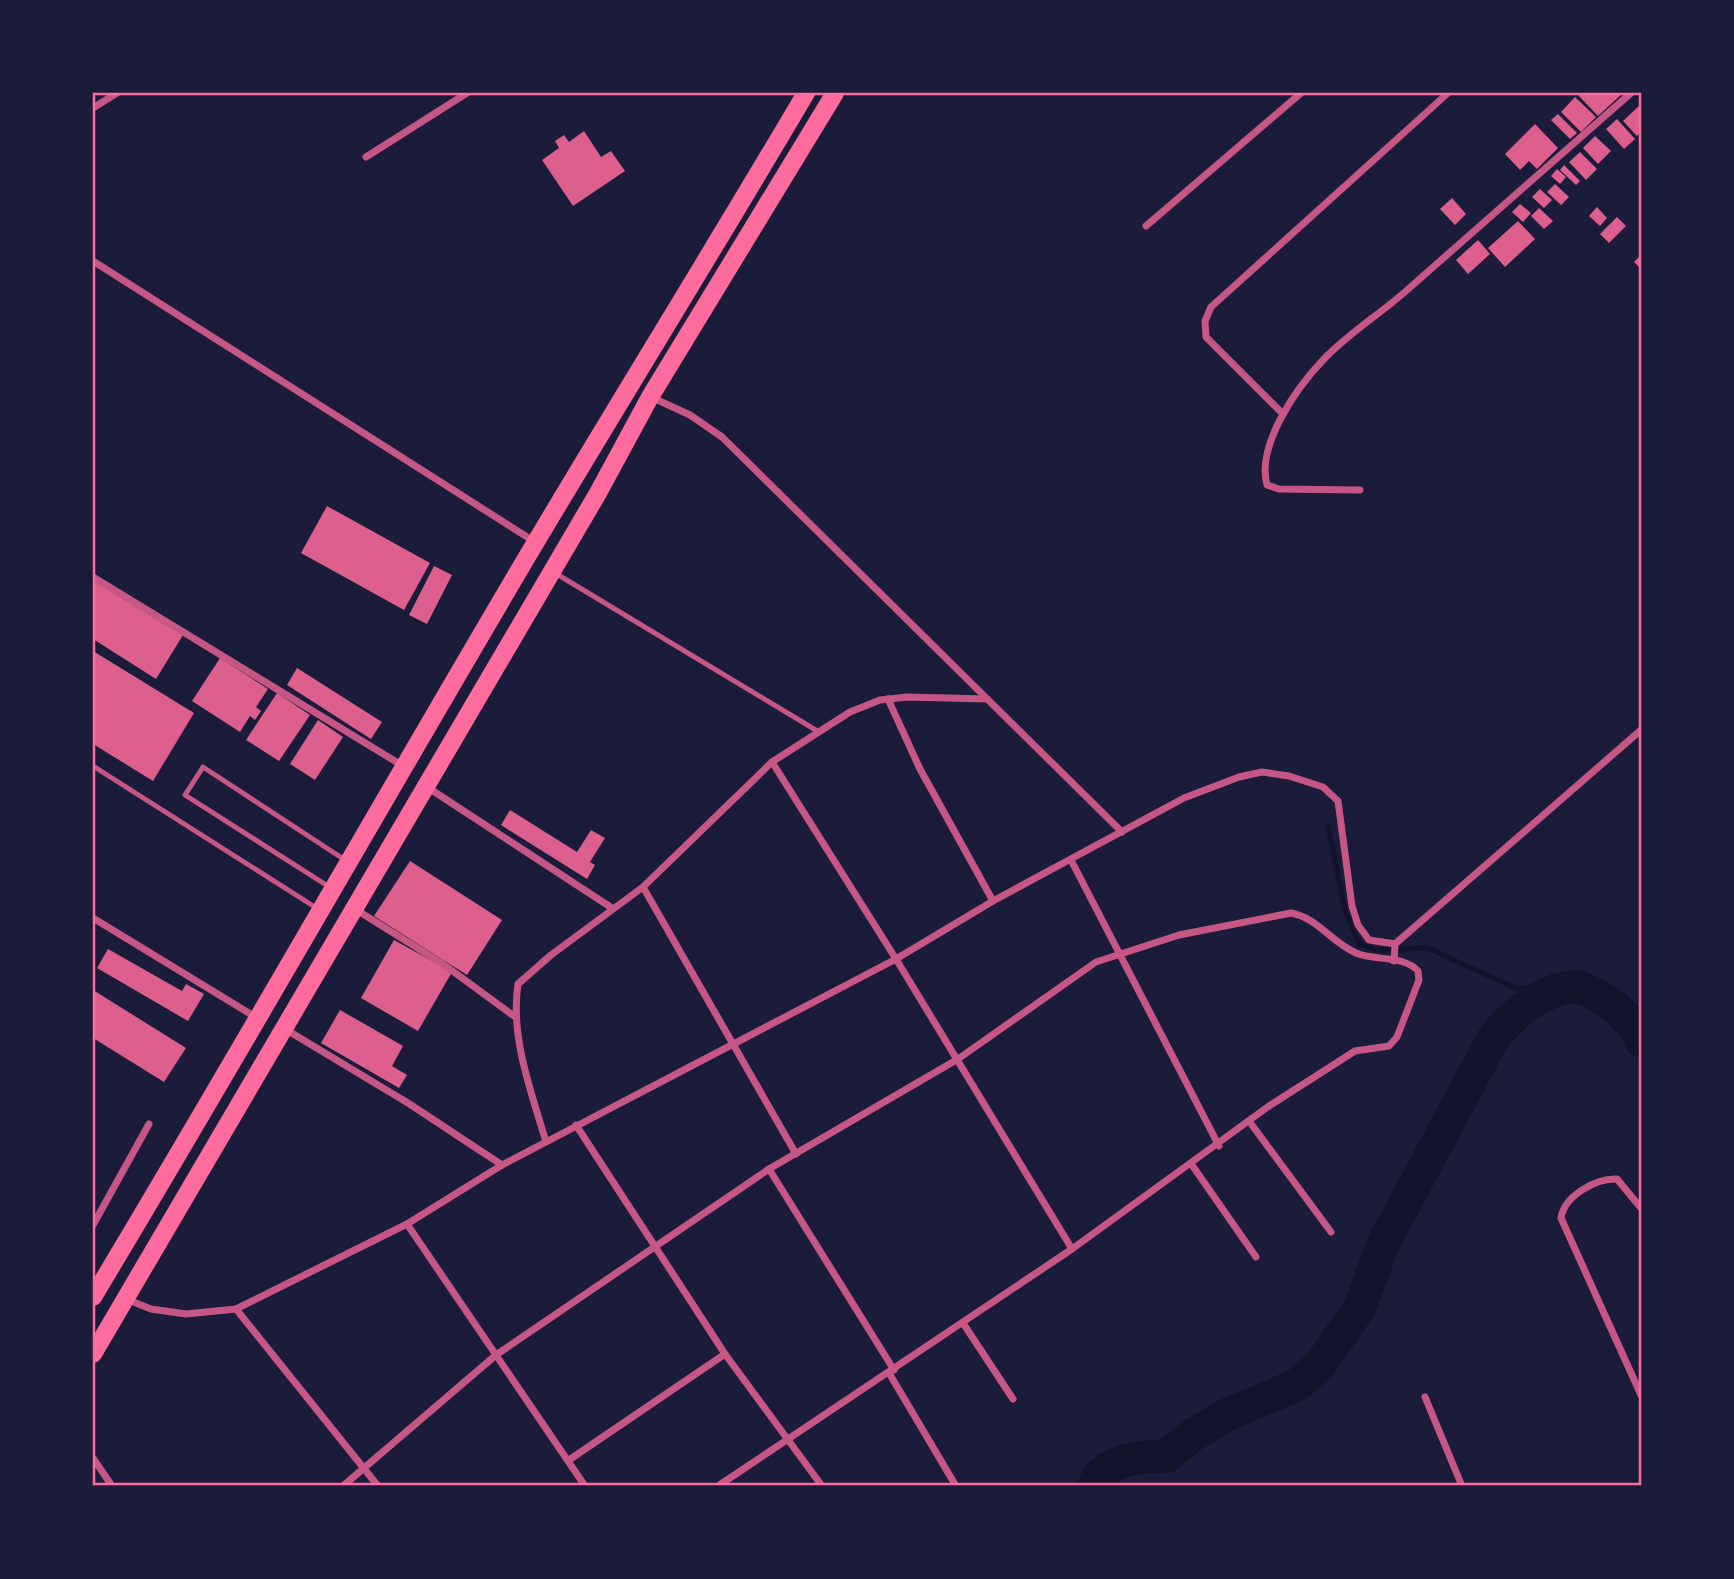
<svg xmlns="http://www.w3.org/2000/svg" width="1734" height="1579" font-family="'Alegreya Sans',sans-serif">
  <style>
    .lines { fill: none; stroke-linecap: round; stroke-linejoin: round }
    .stream { stroke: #12122b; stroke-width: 5 }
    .river { stroke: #12122b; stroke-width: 33 }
    .building { fill: #dd5f8e }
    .service { stroke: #c65784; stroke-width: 5 }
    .minor { stroke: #c65784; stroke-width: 7 }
    .trunk { stroke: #ff6b9d; stroke-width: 18 }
    .neatline { fill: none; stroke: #ff6b9d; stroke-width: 2.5 }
  </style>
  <rect width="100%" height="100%" fill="#1b1b3a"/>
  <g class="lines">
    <!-- stream -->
    <path class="stream" d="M1328,825L1345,910L1359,944L1377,950L1428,948L1515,988L1561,989"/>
    <!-- river -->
    <path class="river" d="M1094,1486C1103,1459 1143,1456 1167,1456L1190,1437L1224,1416L1297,1385L1320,1365L1360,1307L1383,1244L1493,1039C1511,1015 1545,986 1578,987C1603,995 1632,1016 1641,1041"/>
  </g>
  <!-- building -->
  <g class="building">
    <path d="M1576,93H1623L1598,116Z"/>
    <path d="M1575,97L1596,117L1581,132L1561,112Z"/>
    <path d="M1641,104V132L1637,136L1623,121Z"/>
    <path d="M1558,114L1577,133L1570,139L1551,120Z"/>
    <path d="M1617,119L1635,139L1624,149L1606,129Z"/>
    <path d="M1535,124L1558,148L1537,169L1529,161L1520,170L1505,154Z"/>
    <path d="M584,131L601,157L611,151L625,171L573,206L542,160L559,148L555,141L564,135L569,142Z"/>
    <path d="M1595,136L1611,151L1598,164L1583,148Z"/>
    <path d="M1580,152L1597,169L1586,180L1569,162Z"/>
    <path d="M1564,165L1580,181L1576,185L1560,170Z"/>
    <path d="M1557,169L1566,177L1560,184L1551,176Z"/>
    <path d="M1555,184L1569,197L1561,205L1547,192Z"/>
    <path d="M1540,189L1552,200L1544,208L1532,197Z"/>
    <path d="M1452,198L1466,214L1455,225L1440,209Z"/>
    <path d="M1520,204L1531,213L1523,222L1512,212Z"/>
    <path d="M1597,207L1607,218L1600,226L1589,216Z"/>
    <path d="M1539,208L1553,221L1544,229L1531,216Z"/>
    <path d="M1617,217L1626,226L1609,243L1600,234Z"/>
    <path d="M1518,221L1535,239L1505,267L1488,248Z"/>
    <path d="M1478,240L1490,254L1468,274L1456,260Z"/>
    <path d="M1641,255V269L1634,262Z"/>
    <path d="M327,506L430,563L404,610L301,553Z"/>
    <path d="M434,566L452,575L427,624L409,615Z"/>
    <path d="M93,579L183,635L156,679L93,639Z"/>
    <path d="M93,651L194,713L153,781L93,744Z"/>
    <path d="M220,658L268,689L256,707L261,711L255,720L250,716L240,732L192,701Z"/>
    <path d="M297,668L382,722L371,739L287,685Z"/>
    <path d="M277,693L310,715L279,761L246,740Z"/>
    <path d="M318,720L343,737L315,780L290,764Z"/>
    <path d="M510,810L577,852L591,830L605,838L590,862L595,865L587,879L501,825Z"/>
    <path d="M410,861L502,920L467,975L374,916Z"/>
    <path d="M394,940L452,972L418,1031L361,998Z"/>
    <path d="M108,949L182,991L186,984L204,994L188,1021L97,968Z"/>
    <path d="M93,990L186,1048L164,1082L93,1038Z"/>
    <path d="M340,1010L403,1046L392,1066L407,1075L399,1088L321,1043Z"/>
  </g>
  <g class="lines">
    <!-- service -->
    <g class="service">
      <path d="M555,573L819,732"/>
      <path d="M93,766L318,909"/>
      <path d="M331,888L185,795L203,767L345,860"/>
    </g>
    <!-- minor -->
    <g class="minor">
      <path d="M93,108L117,93"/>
      <path d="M366,157L467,93"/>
      <path d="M1146,226L1301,93"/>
      <path d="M93,261L535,542"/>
      <path d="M651,397L690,415L722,437L1122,832"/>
      <path d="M1283,414L1206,337L1205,321L1211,307L1448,93"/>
      <path d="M1360,490L1279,489L1267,485C1256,445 1297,387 1324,359C1349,333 1380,314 1406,291C1481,225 1556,159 1631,93"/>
      <path d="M93,577L403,766"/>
      <path d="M888,699L920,769L993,901"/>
      <path d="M772,762L896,959L1072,1249"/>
      <path d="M427,787L612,908"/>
      <path d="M1071,860L1219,1146"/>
      <path d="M643,887L796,1154"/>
      <path d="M355,909L443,964L514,1016"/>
      <path d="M93,918L257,1018"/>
      <path d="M1394,961L1395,944L1641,730"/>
      <path d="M285,1029L408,1103L502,1165"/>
      <path d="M1249,1121L1331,1232"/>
      <path d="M576,1125L725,1354L822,1486"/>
      <path d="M546,1142C531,1091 510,1037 518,984L551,955L643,887L772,762L850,712L880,700L907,697L987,699"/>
      <path d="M1192,1165L1256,1257"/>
      <path d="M769,1169L894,1370"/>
      <path d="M1641,1208L1617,1179C1596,1178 1564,1196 1561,1218L1641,1395"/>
      <path d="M407,1224L585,1486"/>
      <path d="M93,1225L149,1124"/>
      <path d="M126,1299L151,1309L186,1314L236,1309L407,1224L502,1165L896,959L993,901L1184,798L1239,777L1262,772L1289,776L1323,787L1338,801L1352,906L1358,925L1369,940L1395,944"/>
      <path d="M236,1309L378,1486"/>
      <path d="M963,1323L1013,1399"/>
      <path d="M889,1373L956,1486"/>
      <path d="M1425,1397L1462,1486"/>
      <path d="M93,1458L112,1486"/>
      <path d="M569,1460L725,1354"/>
      <path d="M343,1486L496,1355L769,1169L958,1059L1096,962L1179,935L1291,913C1318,918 1331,942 1356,953C1374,961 1404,955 1418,971L1419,980L1397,1037L1389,1046L1355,1051L1269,1106L1072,1249L718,1486"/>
    </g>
    <!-- trunk -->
    <g class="trunk">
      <path d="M93,1297C243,1048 386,795 534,545C624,394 717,244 806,93"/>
      <path d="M93,1354L598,493L650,397L835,93"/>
    </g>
  </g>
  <!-- border -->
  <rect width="1734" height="1579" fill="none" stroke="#1b1b3a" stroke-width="189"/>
  <rect x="94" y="94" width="1546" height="1390" class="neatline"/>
</svg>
